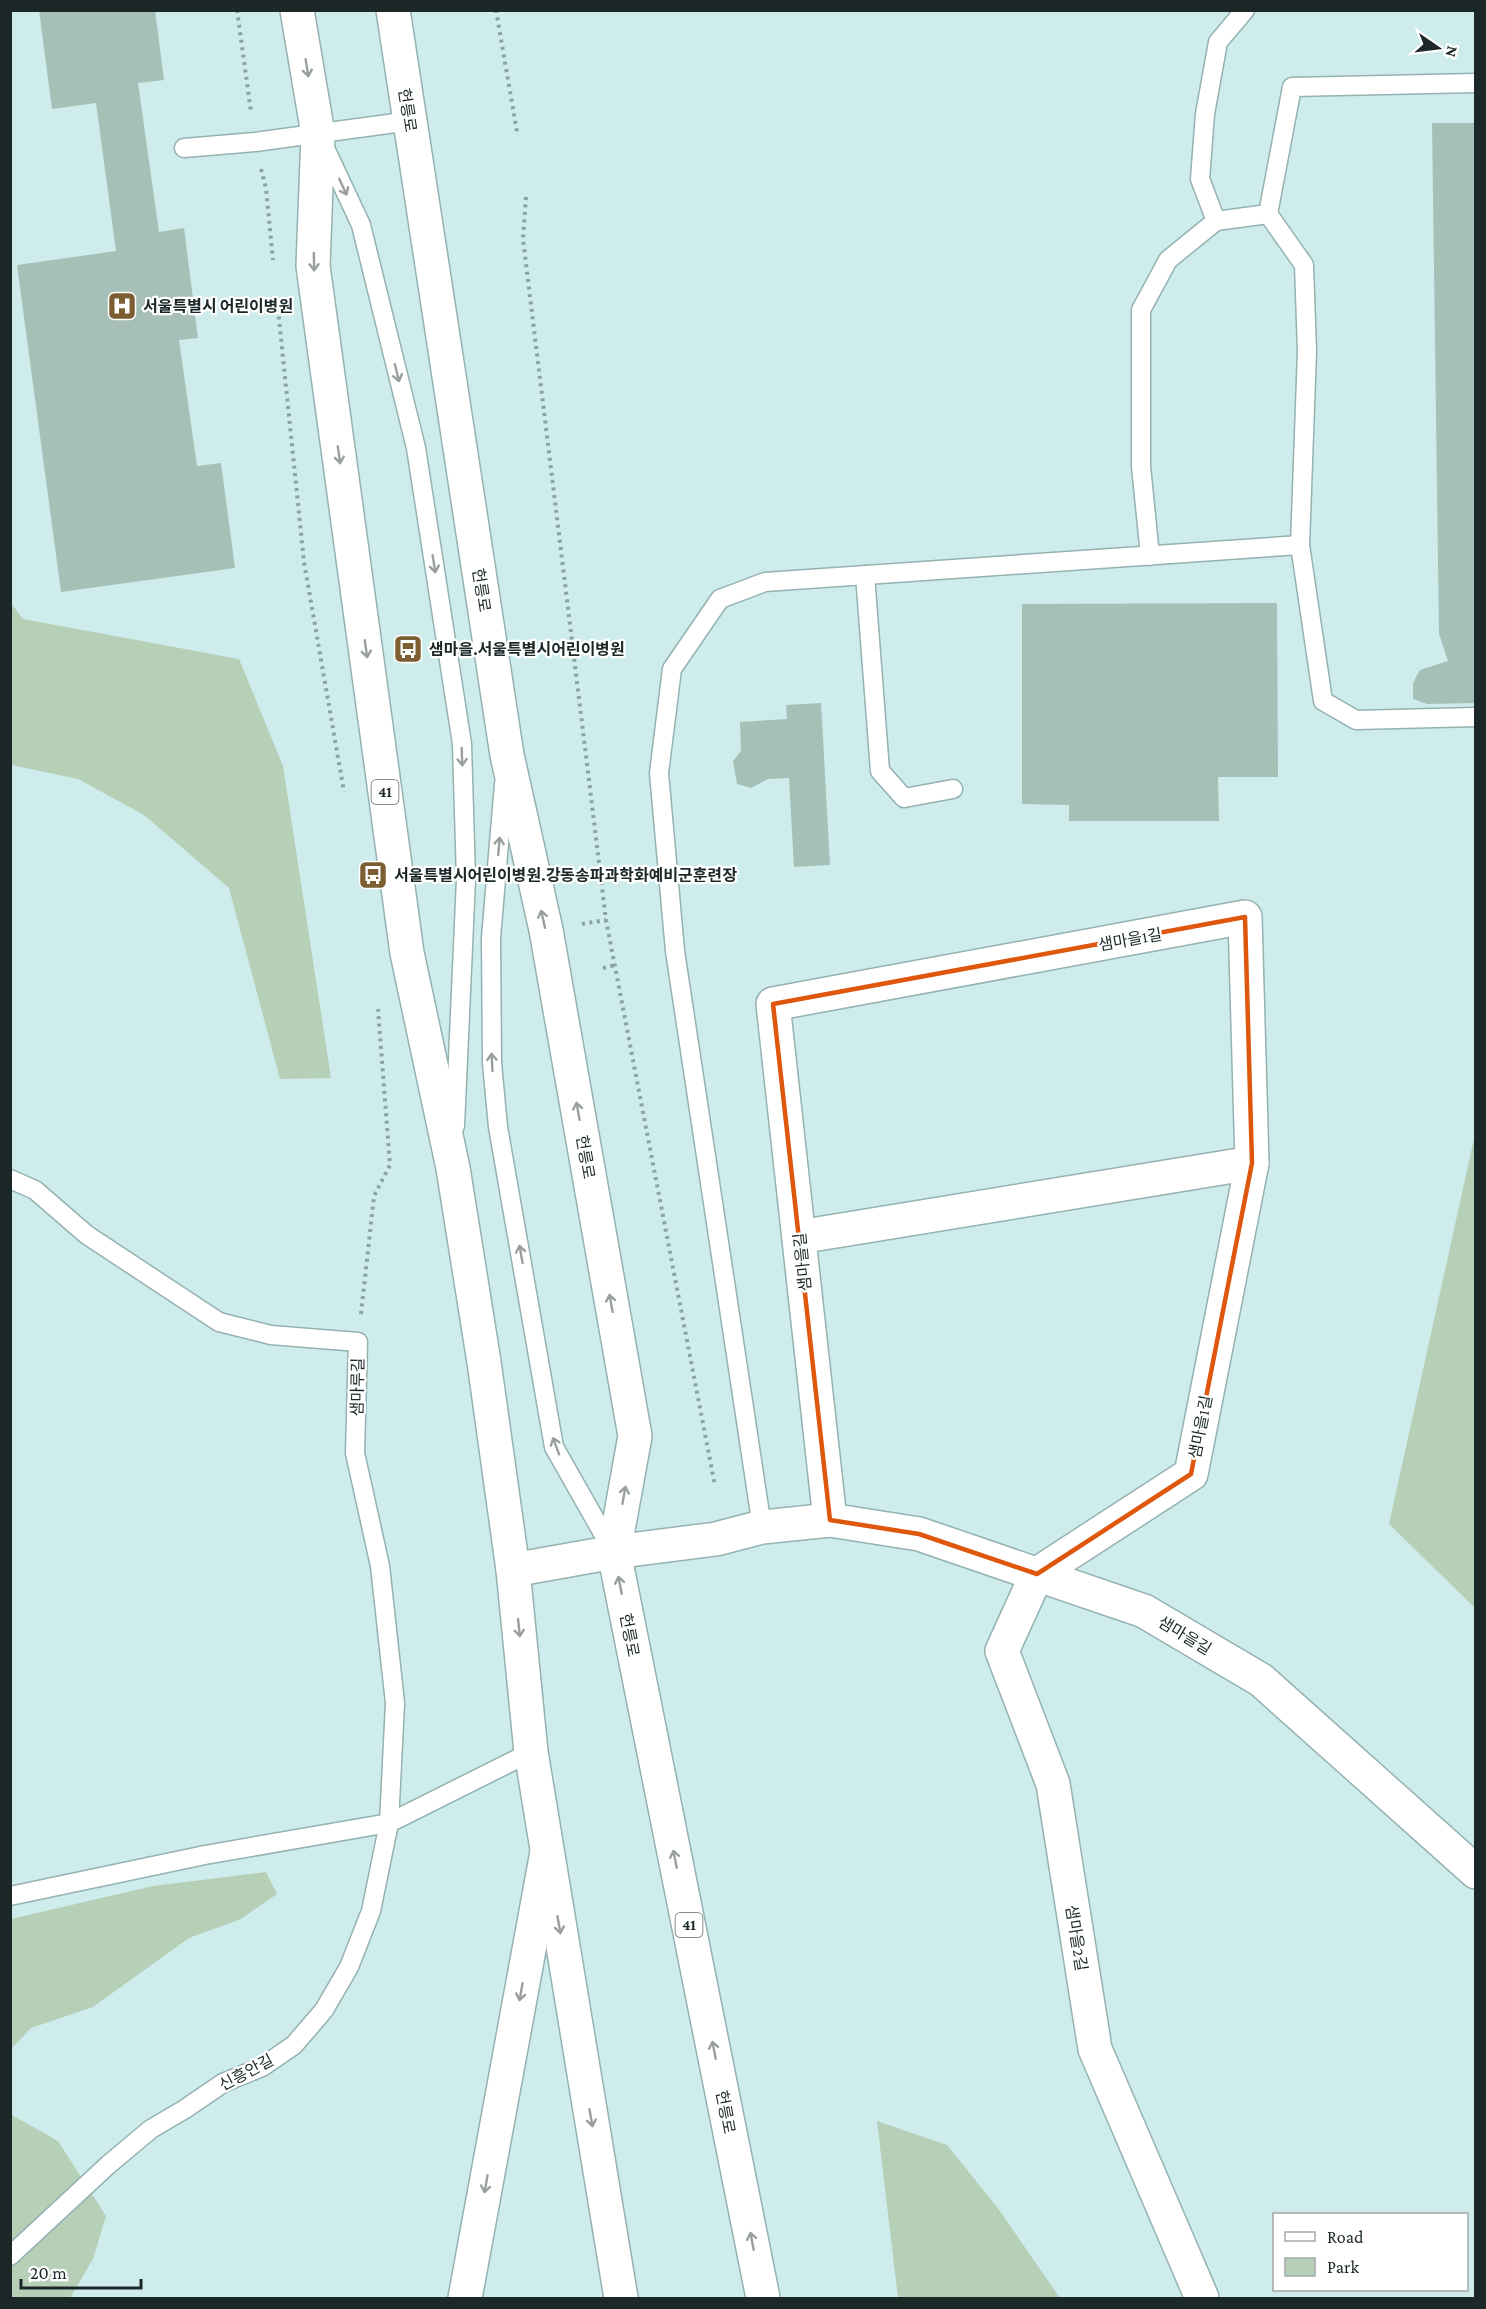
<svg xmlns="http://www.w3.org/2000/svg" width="1486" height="2309" font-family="'Crimson Pro','Noto Sans KR',serif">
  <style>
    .green { fill: #b6d0b8 }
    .building { fill: #a6c0b7 }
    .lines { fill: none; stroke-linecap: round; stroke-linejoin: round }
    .lane-casing { stroke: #95b1b1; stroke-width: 21 }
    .street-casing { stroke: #95b1b1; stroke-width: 36 }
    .primary-casing { stroke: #95b1b1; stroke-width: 36 }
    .highway-casing { stroke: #95b1b1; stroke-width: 36 }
    .path { stroke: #8ba2a2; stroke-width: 4; stroke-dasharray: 3 4.5; stroke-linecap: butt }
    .lane { stroke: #fff; stroke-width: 18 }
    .street { stroke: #fff; stroke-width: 33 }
    .primary { stroke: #fff; stroke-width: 33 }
    .highway { stroke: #fff; stroke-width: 33 }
    .oneway { stroke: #999e9e }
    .marked { fill: none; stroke: #de570d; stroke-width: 4.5; stroke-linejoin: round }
    .labels { text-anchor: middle; stroke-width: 4.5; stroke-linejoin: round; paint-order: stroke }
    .shield { fill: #fff; stroke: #606868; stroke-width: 1.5 }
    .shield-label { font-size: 15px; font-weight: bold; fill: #1c2828 }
    .street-label { font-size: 16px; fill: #1c2828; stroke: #fff }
    .poi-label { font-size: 16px; font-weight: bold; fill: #1c2828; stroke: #fff; text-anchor: start }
  </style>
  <rect width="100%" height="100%" fill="#ceecec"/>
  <!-- green -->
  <g class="green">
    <path d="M10,602L23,619L239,659L283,766L331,1078L280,1079L229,888L144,815L78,779L11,765Z"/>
    <path d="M1475,1134V1608L1389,1524Z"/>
    <path d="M266,1872L277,1894L241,1919L189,1938L93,2007L31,2028L11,2049V1919L153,1886Z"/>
    <path d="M10,2114L58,2141L106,2216L93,2259L70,2298H11Z"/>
    <path d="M877,2121L947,2145L997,2207L1060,2298H898Z"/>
  </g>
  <!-- building -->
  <g class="building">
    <path d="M39,10H155L164,80L138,83L159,232L184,228L198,338L179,340L197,466L221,463L235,568L61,592L17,265L116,251L96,103L52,109Z"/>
    <path d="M1432,123H1476V703L1427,704L1413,699V683L1420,670L1448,661L1439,634Z"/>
    <path d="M1277,603L1278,777H1218L1219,821H1069V805L1022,804V604Z"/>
    <path d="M821,703L830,865L794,867L789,778L768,779L751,788L737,784L733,761L741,751L740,722L787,719L786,705Z"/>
  </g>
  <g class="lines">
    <!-- lane casing -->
    <g class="lane-casing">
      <g id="lane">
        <path d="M324,146L361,225L416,448L462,744L466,879L455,1126"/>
        <path d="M184,148L255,142L410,121"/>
        <path d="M1268,214L1292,87L1476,83"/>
        <path d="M1216,221L1200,179L1205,114L1218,42L1245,10"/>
        <path d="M1300,545L1323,701L1356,720L1476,717"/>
        <path d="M865,575L880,771L904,798L953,789"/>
        <path d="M504,784L491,938L492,1063L498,1127L554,1447L613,1551"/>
        <path d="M10,1179L35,1190L87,1235L219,1322L271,1335L358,1342L355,1453L380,1566L395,1703L389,1823L371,1911L349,1967L324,2010L294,2045L262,2067L223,2083L185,2109L151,2129L108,2165L10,2256"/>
        <path d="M762,1527L675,951L659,773L672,669L720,599L765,582L1300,545L1307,351L1304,265L1268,214L1216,221L1168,260L1141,310V466L1150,556"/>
        <path d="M10,1896L205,1855L389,1823L531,1752"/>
      </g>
    </g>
    <!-- street casing -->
    <g class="street-casing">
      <g id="street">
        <path d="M799,1237L1252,1163"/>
        <path d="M830,1520L773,1004L1245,917L1252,1163L1191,1474L1037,1574L1002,1651L1053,1784L1095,2049L1202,2298"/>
        <path d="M513,1570L614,1552L716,1539L762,1527L830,1520L919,1534L1144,1611L1261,1680L1476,1872"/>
      </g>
    </g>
    <!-- primary casing -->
    <g class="primary-casing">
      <g id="primary">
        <path d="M297,10L318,134L313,266L407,953L453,1168L484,1362L513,1570L531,1752L621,2298"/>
        <path d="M393,10L507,755L546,930L635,1436L614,1552L763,2298"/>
      </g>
    </g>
    <!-- highway casing -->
    <g class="highway-casing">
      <path id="highway" d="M465,2298L547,1852"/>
    </g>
    <!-- path -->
    <g class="path">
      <path d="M237,10L251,112"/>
      <path d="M496,10L517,132"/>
      <path d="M261,169L266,188L273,260"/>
      <path d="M526,197L523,239L606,920L715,1486"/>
      <path d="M278,309L304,562L344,792"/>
      <path d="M582,924L606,920"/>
      <path d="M603,968L616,965"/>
      <path d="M361,1314L374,1196L390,1165L378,1009"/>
    </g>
    <!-- lane -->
    <use href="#lane" class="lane"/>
    <!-- street -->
    <use href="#street" class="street"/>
    <!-- primary -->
    <use href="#primary" class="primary"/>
    <!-- highway -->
    <use href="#highway" class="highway"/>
  </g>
  <!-- one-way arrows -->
  <defs><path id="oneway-shaft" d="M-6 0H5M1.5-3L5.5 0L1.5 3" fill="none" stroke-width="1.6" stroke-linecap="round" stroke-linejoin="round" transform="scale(1.5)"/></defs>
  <g class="oneway">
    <use href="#oneway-shaft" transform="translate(307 68) rotate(81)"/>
    <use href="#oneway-shaft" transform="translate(343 187) rotate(65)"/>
    <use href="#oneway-shaft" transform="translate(314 262) rotate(89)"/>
    <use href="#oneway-shaft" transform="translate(397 373) rotate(76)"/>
    <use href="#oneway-shaft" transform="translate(339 455) rotate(82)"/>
    <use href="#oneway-shaft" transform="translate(434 564) rotate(81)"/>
    <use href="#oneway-shaft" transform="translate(366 649) rotate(82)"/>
    <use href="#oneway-shaft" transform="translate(462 757) rotate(88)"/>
    <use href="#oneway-shaft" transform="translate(499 846) rotate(-85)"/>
    <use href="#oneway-shaft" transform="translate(543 919) rotate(-103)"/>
    <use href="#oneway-shaft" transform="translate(492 1062) rotate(-93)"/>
    <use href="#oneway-shaft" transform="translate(578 1111) rotate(-100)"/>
    <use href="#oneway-shaft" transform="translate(521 1254) rotate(-100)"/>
    <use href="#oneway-shaft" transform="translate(611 1303) rotate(-100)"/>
    <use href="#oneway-shaft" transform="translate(556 1446) rotate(-110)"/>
    <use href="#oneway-shaft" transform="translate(624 1495) rotate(-80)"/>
    <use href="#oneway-shaft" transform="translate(620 1585) rotate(-101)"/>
    <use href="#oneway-shaft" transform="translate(519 1628) rotate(84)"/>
    <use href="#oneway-shaft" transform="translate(675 1859) rotate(-101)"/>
    <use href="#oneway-shaft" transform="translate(559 1925) rotate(80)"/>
    <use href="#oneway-shaft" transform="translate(521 1992) rotate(100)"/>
    <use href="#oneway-shaft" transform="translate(714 2050) rotate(-101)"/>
    <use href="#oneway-shaft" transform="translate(591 2118) rotate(80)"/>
    <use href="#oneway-shaft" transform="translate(486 2184) rotate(100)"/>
    <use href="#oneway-shaft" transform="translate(752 2241) rotate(-101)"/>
  </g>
  <!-- marked area -->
  <path class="marked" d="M1245,917L1252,1163L1191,1474L1037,1574L919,1534L830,1520L773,1004Z"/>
  <!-- icons -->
  <defs>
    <g id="hospital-square" transform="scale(1.5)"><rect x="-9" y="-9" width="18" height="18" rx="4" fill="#7d5e32" stroke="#fff"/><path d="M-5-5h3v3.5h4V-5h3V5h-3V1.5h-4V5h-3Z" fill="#fff"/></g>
    <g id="bus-square" transform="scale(1.5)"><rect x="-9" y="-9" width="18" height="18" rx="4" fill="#7d5e32" stroke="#fff"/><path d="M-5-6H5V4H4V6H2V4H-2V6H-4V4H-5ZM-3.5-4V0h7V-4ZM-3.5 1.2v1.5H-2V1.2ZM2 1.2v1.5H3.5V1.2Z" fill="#fff"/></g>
  </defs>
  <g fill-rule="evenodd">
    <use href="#hospital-square" x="122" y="306"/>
    <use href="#bus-square" x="408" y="649"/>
    <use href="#bus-square" x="373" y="875"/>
  </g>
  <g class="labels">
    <!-- shield labels -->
    <g class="shield">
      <rect x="371.5" y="780" width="27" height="24" rx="4.5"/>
      <rect x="675.5" y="1913" width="27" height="24" rx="4.5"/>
    </g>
    <g class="shield-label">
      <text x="385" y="797">41</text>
      <text x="689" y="1930">41</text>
    </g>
    <!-- street labels -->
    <g class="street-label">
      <text transform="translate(408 110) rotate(81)" y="6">헌릉로</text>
      <text transform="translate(482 590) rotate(81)" y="6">헌릉로</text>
      <text transform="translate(1130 939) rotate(-10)" y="6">샘마을1길</text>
      <text transform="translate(586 1157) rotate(80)" y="6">헌릉로</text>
      <text transform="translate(802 1262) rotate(-96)" y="6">샘마을길</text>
      <text transform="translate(357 1387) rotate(-89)" y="6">샘마루길</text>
      <text transform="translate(1200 1427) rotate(-79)" y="6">샘마을1길</text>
      <text transform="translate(630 1635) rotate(79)" y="6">헌릉로</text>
      <text transform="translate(1185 1635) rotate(31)" y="6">샘마을길</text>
      <text transform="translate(1077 1938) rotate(81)" y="6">샘마을2길</text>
      <text transform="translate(246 2072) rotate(-28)" y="6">신흥안길</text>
      <text transform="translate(726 2112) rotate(79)" y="6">헌릉로</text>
    </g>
    <!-- poi labels -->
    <g class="poi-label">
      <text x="143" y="312">서울특별시 어린이병원</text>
      <text x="429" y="655">샘마을.서울특별시어린이병원</text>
      <text x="394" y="881">서울특별시어린이병원.강동송파과학화예비군훈련장</text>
    </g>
  </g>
  <!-- border -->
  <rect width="1486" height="2309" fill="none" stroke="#1c2828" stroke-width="24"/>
  <!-- legend -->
  <rect x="1273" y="2213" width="195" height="78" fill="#ffffff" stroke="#a4a9a9" stroke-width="1.5"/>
  <rect x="1285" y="2232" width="30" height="9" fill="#ffffff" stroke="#a4a9a9" stroke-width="1.5"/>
  <text x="1327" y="2243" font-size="18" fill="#1c2828">Road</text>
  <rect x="1285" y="2258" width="30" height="18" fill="#b6d0b8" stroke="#a4a9a9" stroke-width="1.5"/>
  <text x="1327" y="2273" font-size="18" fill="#1c2828">Park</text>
  <!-- north arrow -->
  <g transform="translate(1438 48) rotate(104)" stroke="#ffffff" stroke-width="4.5" paint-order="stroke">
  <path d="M0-4.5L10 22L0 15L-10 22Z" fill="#1c2828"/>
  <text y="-9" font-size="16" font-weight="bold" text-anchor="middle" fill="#1c2828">N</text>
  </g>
  <!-- scale -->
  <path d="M21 2279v9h120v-9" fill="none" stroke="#1c2828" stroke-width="3"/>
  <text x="30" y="2279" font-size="18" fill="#1c2828" stroke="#ffffff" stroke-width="4.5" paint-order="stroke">20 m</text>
</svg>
